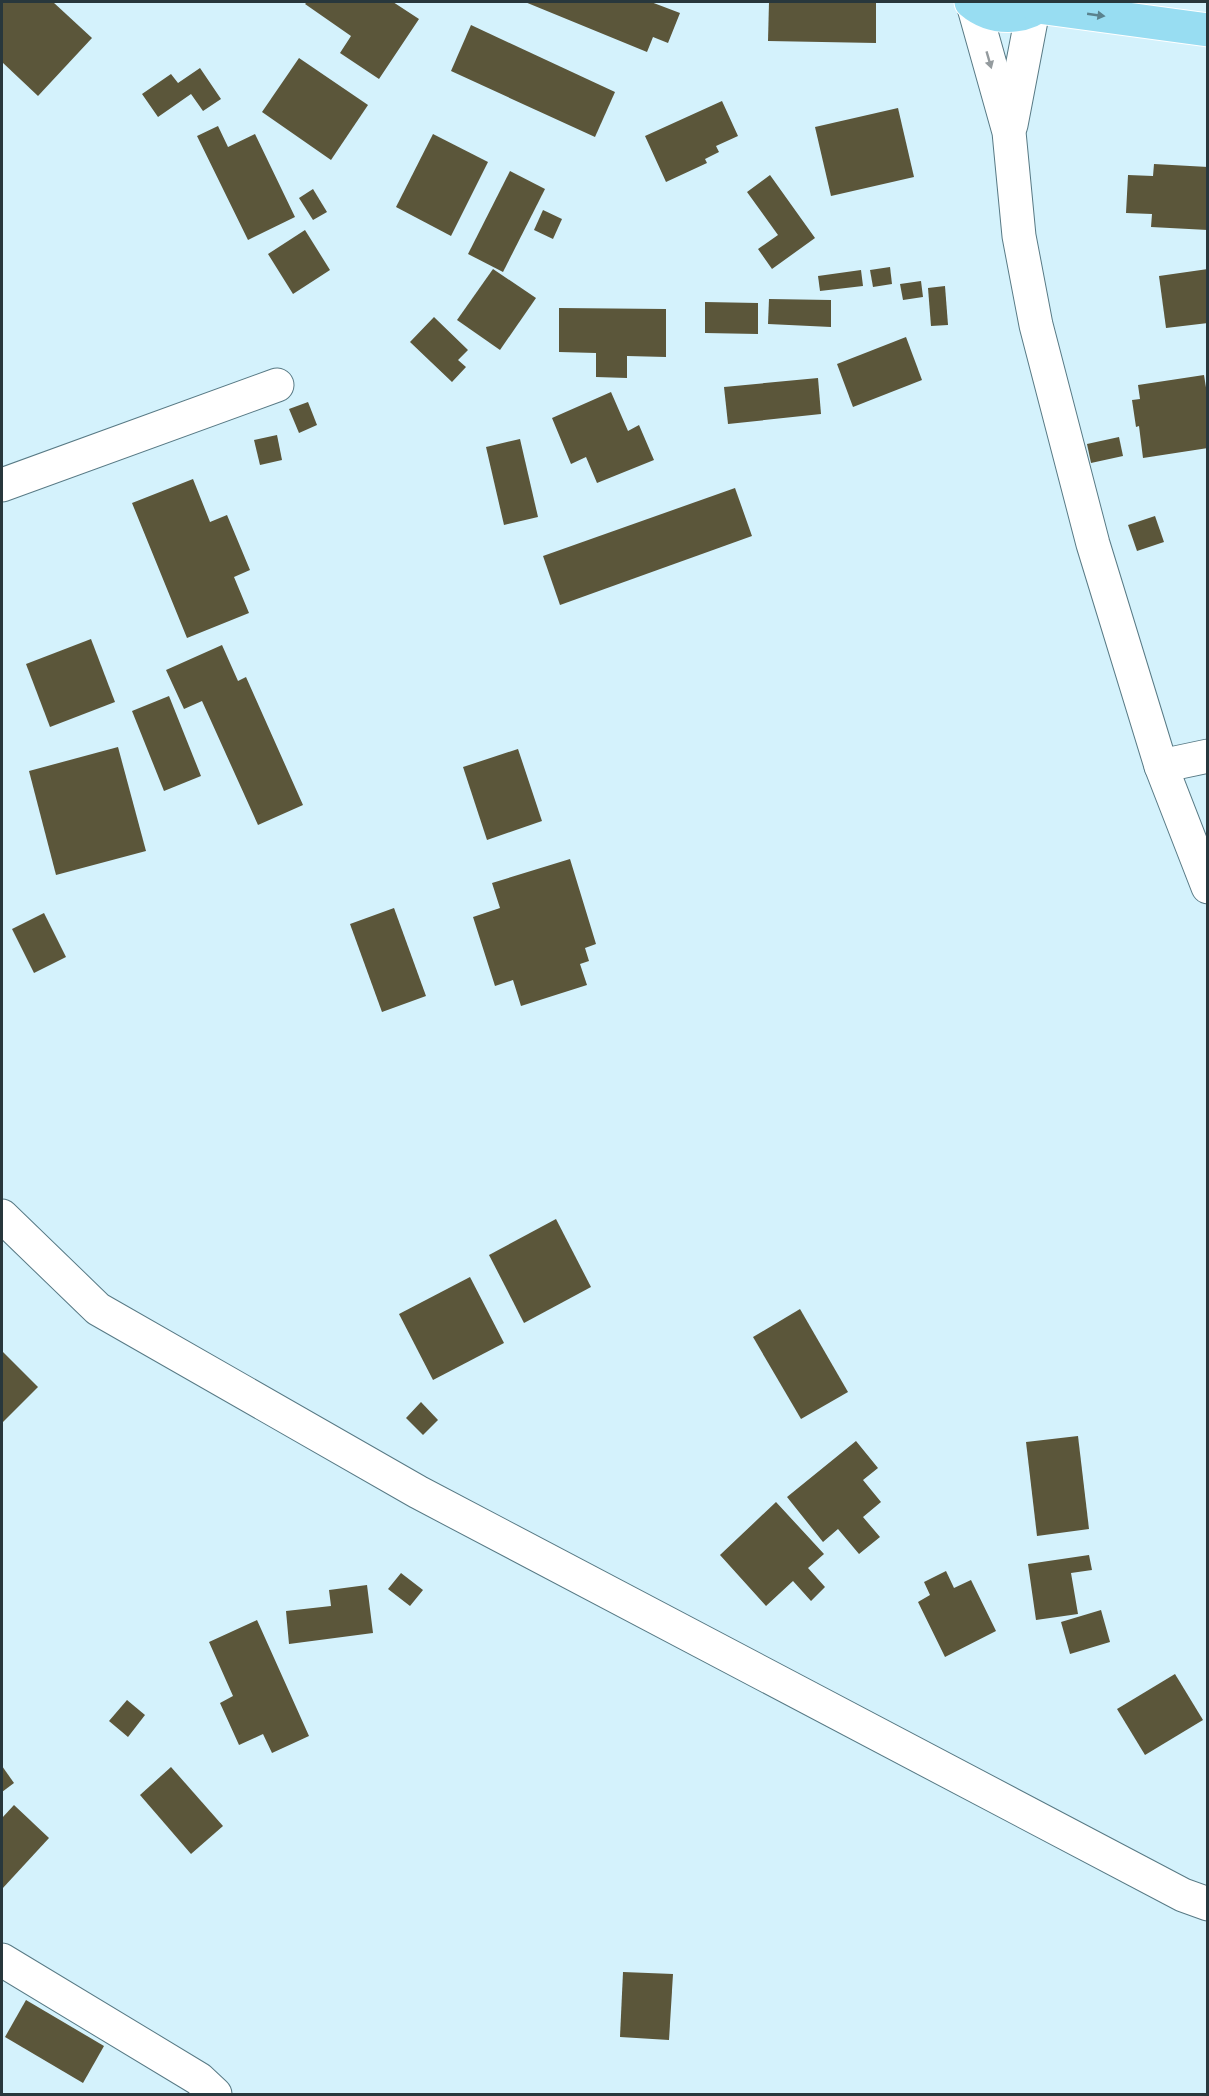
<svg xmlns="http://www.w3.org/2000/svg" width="1209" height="2096" font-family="Raleway,sans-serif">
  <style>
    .building { fill: #5b563a }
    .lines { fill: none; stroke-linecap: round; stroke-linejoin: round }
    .street-casing { stroke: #587a85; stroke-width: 35 }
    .primary-casing { stroke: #fff; stroke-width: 35 }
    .street { stroke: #fff; stroke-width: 33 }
    .primary { stroke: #98ddf2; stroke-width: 33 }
    .oneway { fill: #5a828e }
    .oneway2 { fill: #949b9e }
  </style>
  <rect width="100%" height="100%" fill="#d4f2fc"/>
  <!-- building -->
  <g class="building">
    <path d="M2,2H53L92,38L38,96L2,62Z"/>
    <path d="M307,2H393L419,19L379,79L340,53L351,36L305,4Z"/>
    <path d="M525,2H651L680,13L668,43L653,37L647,52Z"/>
    <path d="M769,2H876V43L768,41Z"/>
    <path d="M471,25L615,92L595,137L451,71Z"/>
    <path d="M299,58L368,105L331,160L262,112Z"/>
    <path d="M200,68L221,99L203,111L191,94L158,117L142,94L171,74L178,83Z"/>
    <path d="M722,101L738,136L716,146L719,152L705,159L707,163L666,182L645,136Z"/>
    <path d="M898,108L914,177L831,196L815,127Z"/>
    <path d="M218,126L228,147L255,134L295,217L248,240L197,136Z"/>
    <path d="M433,134L488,162L451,236L396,207Z"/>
    <path d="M1154,164L1208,167V230L1151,227L1152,214L1126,213L1128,175L1153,176Z"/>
    <path d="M510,171L545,189L503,272L468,254Z"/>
    <path d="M770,175L815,238L772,269L758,249L778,235L747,192Z"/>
    <path d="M313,189L327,212L313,220L299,198Z"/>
    <path d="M543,210L562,219L553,239L534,230Z"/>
    <path d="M305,230L330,270L293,294L268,254Z"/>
    <path d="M890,267L892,284L873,287L870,270Z"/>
    <path d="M493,269L536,298L500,350L457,320Z"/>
    <path d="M1208,269V323L1166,328L1159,276Z"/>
    <path d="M861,270L863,286L820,291L818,276Z"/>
    <path d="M921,281L923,297L903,300L900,284Z"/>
    <path d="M945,286L948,325L931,326L928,288Z"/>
    <path d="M769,299L831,300V327L768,324Z"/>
    <path d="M705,302L758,303V334L705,333Z"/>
    <path d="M559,308L666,309V357L627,356V378L596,377V353L559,352Z"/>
    <path d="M434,317L468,350L458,360L466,367L452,382L410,342Z"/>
    <path d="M906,337L922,380L853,407L837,364Z"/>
    <path d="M1204,375L1208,400V448L1143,458L1139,426L1136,427L1132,400L1140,399L1138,385Z"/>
    <path d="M818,378L821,414L728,424L724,387Z"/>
    <path d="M611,392L628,431L639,425L654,460L597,483L586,457L571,464L552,418Z"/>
    <path d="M308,402L317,425L299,433L289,409Z"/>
    <path d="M277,435L282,460L260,465L254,440Z"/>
    <path d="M1119,437L1123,456L1091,463L1087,444Z"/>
    <path d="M520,439L538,517L504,525L486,447Z"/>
    <path d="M193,479L210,522L227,515L250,570L234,577L249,613L187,638L132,503Z"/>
    <path d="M735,488L752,536L560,605L543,556Z"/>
    <path d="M1155,516L1164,542L1137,551L1128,525Z"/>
    <path d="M91,639L115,702L50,727L26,664Z"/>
    <path d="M222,645L238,681L246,677L303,805L258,825L202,701L184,709L166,670Z"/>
    <path d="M169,696L201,776L164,791L132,711Z"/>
    <path d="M118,747L146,851L56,875L29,771Z"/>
    <path d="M518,749L542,821L487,840L463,767Z"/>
    <path d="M570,859L596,944L585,948L589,961L580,964L587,985L521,1006L513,980L495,986L473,917L500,908L492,883Z"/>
    <path d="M394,908L426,996L382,1012L350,924Z"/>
    <path d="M44,913L66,957L34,973L12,929Z"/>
    <path d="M556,1219L591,1287L524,1323L489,1255Z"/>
    <path d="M470,1277L504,1343L433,1380L399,1314Z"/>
    <path d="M800,1309L848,1392L801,1419L753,1337Z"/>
    <path d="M2,1351L38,1387L2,1423Z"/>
    <path d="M421,1402L438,1420L423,1435L406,1418Z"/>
    <path d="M1078,1436L1089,1529L1037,1536L1026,1442Z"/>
    <path d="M856,1441L878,1468L863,1480L881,1502L863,1517L880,1537L859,1554L838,1529L823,1542L787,1497Z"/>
    <path d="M776,1502L824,1554L808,1568L825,1587L811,1601L793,1581L766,1606L720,1555Z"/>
    <path d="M1089,1555L1092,1570L1071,1573L1078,1614L1036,1620L1028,1564Z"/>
    <path d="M946,1571L954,1588L971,1580L996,1631L945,1657L918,1602L930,1595L924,1582Z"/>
    <path d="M401,1573L423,1590L410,1606L388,1589Z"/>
    <path d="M367,1585L373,1633L289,1644L286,1611L331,1606L329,1590Z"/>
    <path d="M1101,1610L1110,1642L1070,1654L1061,1622Z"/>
    <path d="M257,1620L309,1736L272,1753L263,1734L239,1745L220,1703L233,1696L209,1642Z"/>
    <path d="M1175,1674L1203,1720L1145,1755L1117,1709Z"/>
    <path d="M127,1700L145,1715L128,1737L109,1721Z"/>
    <path d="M2,1766L14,1783L2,1792Z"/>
    <path d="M171,1767L223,1826L191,1854L140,1795Z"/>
    <path d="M14,1805L49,1838L2,1889V1818Z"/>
    <path d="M623,1972L673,1974L669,2040L620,2037Z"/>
    <path d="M26,2000L104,2046L83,2083L5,2037Z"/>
  </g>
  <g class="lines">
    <!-- street casing -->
    <g class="street-casing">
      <g id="street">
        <path d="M973,4L1009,132L1019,236L1036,325L1093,544L1161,766L1208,887"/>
        <path d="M1011,125L1033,10"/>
        <path d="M2,485L277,385"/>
        <path d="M1161,766L1208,756"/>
        <path d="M2,1216L98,1309L418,1492L1183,1895L1208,1904"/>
        <path d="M2,1960L199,2079L215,2094"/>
      </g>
    </g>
    <!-- primary casing -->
    <g class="primary-casing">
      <g id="primary">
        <path d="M971,2C992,20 1024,20 1044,2"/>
        <path d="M1038,7L1208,30"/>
      </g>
    </g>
    <!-- street -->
    <use href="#street" class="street"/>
    <!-- primary -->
    <use href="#primary" class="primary"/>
  </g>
  <!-- one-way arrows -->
  <defs><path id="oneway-solid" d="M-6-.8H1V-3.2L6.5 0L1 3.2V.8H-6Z" transform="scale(1.5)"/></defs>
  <use class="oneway" href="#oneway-solid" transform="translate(1096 15) rotate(8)"/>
  <use class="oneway2" href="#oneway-solid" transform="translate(989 60) rotate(74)"/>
  <!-- border -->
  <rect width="1209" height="2096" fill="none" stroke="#28373c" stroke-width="6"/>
</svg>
